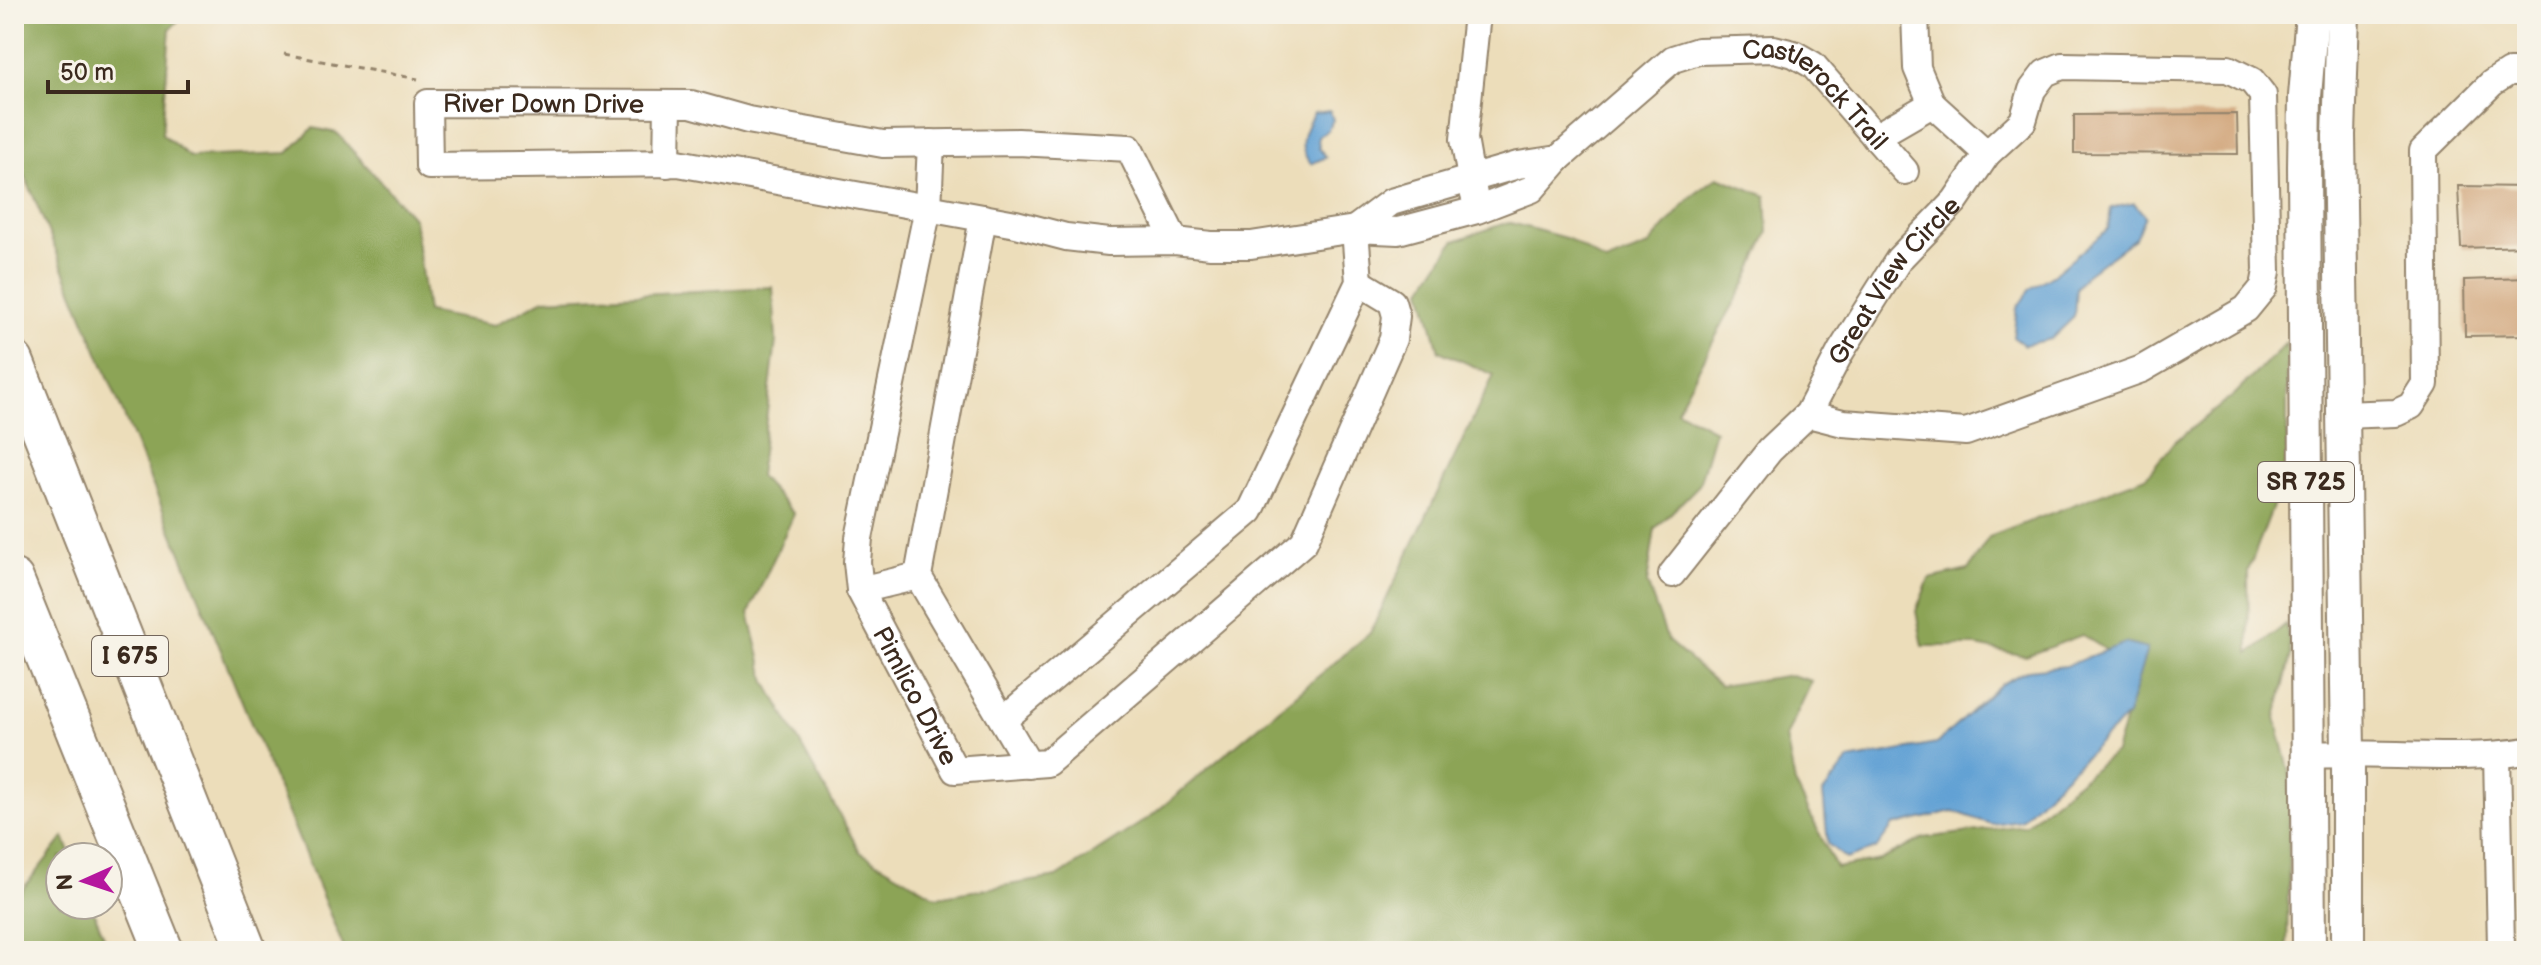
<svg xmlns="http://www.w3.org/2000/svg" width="2541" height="965" font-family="'Balsamiq Sans',sans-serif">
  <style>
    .forest { fill: #8ca456; stroke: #64673a; stroke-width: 2 }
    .water { fill: #62a1d4; stroke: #4e6679; stroke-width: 2 }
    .building { fill: #d1a67c }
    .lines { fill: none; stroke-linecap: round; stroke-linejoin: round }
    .minor-casing { stroke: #94846c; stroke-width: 30 }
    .major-casing { stroke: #94846c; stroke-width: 36 }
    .highway-casing { stroke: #94846c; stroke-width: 42 }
    .path { stroke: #94846c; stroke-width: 3; stroke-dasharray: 6 6; stroke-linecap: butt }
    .minor { stroke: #fff; stroke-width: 26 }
    .major { stroke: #fff; stroke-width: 32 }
    .highway { stroke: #fff; stroke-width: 38 }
    .labels { text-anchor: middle; stroke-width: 6; stroke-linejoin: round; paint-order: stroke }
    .shield { fill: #f7f3e8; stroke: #73665b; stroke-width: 2 }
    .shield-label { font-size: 24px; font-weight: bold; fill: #3b2a1e }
    .street-label { font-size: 26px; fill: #3b2a1e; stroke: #f7f3e8 }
  </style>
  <rect width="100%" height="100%" fill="#f7f3e8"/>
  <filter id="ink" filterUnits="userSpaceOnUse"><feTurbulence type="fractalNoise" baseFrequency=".0125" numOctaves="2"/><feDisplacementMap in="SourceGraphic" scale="16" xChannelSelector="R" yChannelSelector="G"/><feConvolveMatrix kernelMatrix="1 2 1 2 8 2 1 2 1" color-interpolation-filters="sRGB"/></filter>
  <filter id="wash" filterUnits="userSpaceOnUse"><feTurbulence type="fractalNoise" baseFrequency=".006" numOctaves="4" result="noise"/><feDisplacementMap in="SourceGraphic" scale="32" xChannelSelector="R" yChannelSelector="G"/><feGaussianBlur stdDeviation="1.8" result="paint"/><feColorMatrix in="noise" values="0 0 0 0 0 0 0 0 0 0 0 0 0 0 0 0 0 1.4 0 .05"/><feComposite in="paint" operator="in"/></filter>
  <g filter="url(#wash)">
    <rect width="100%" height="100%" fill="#ecddba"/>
    <!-- forest -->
    <g class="forest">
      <path d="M14,14H185L170,29L162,134L190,157L288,153L313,128L337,133L414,219L427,312L495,325L544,299L773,287L776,341L759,476L794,514L749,613L766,682L860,852L937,897L1057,877L1150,817L1370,633L1494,375L1439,351L1422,289L1454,241L1508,222L1569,239L1606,263L1648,246L1691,197L1718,177L1766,196L1768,232L1746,283L1724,321L1677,410L1715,430L1699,485L1655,529L1647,583L1668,641L1720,686L1791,675L1812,681L1786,737L1795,783L1836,868L1881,860L1924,838L2025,825L2115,752L2140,671L2082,635L2026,656L1976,646H1923L1916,611L1929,579L1968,570L1989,537L2146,477L2173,443L2234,395L2287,342V459L2277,496L2248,571L2249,654L2286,624L2291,655L2276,718L2290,773L2287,951H345L14,149Z"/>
      <path d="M64,837L72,857H60V905H91L110,951H14V900Z"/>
    </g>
    <!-- water -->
    <g class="water">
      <path d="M1330,111L1333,120L1327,131L1318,137L1319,148L1326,157L1311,164C1296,147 1303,131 1314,113Z"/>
      <path d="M2134,203L2145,216L2135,238L2087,274L2076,288L2074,317L2051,339L2024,345L2013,337L2017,308L2030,289L2057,272L2108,229L2111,208Z"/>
      <path d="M2125,643L2147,649L2127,716L2020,820L1991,824L1953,811L1893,826L1876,849L1846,859L1828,844L1823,793L1849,760L1936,744L2001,684L2028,670L2066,666Z"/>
    </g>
    <g id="blocks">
      <!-- building -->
      <g class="building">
        <path d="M2237,114L2238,154L2074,153V115Z"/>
        <path d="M2458,186L2527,187V246L2461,248Z"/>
        <path d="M2527,278V335L2465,336L2464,280Z"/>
      </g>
    </g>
  </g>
  <g filter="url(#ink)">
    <use href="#blocks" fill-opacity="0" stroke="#94846c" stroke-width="2"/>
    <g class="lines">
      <!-- minor casing -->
      <g class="minor-casing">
        <g id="minor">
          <path d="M1915,14L1917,68L1932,104L1987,154"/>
          <path d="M1875,137L1932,104"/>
          <path id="s1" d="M931,143L928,208L859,538L857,562L860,590L955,770L1047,763L1304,542L1393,339L1396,316L1392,302L1359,282"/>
          <path d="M667,164L668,104"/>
          <path d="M1474,195L1464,139L1477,14"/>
          <path d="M983,218L918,576L1029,765"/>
          <path d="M1355,229L1391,202L1518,165L1558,159"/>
          <path id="s2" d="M1175,241L1109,242L1066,237L1016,224L678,163L429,166L428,103L691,104L748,120L883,144L1018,142L1129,148L1175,241L1211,245H1251L1355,229L1398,231L1477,210L1532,189L1558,159L1673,59L1698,51L1774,49L1794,54L1813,65L1905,171"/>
          <path d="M2342,415L2396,413L2411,406L2425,384L2423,151L2492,83L2509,72H2527"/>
          <path id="s3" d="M1672,574L1770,450L1808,414L1841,351L1899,259L1955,201L1987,154L2023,121L2032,90L2045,73L2062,66L2228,69L2252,81L2263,95L2267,271L2264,287L2246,309L2142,369L1966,432L1843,423L1808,414"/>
          <path d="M860,590L918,576"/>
          <path d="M1003,720L1250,511L1359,282L1355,229"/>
          <path d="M2308,755C2381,751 2455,762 2527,751"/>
          <path d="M2497,755L2501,947"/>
        </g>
      </g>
      <!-- major casing -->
      <g class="major-casing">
        <g id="major">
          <path d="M2343,14L2339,135L2348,753V951"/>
          <path d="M2309,951L2304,166L2305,96L2312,14"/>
        </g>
      </g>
      <!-- highway casing -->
      <g class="highway-casing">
        <g id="highway">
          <path d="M14,361L247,951"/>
          <path d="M14,579L164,951"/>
        </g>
      </g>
      <!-- path -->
      <path class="path" d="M284,54L418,79"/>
      <!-- minor -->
      <use href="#minor" class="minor"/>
      <!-- major -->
      <use href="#major" class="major"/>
      <!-- highway -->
      <use href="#highway" class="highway"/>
    </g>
  </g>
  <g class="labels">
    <!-- shield labels -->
    <g class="shield">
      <rect x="2258" y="462" width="96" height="40" rx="6"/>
      <rect x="92" y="636" width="76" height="40" rx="6"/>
    </g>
    <g class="shield-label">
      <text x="2306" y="490">SR 725</text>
      <text x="130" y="664">I 675</text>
    </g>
    <!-- street labels -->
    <g class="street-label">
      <text dy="9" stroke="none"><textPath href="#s2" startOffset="932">River Down Drive</textPath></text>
      <text dy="9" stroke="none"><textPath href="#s2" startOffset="2344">Castlerock Trail</textPath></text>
      <text dy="9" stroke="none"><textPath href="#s3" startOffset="370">Great View Circle</textPath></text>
      <text dy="9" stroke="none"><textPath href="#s1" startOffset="574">Pimlico Drive</textPath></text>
    </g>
  </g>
  <!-- margin -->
  <rect width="2541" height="965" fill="none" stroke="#f7f3e8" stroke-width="48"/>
  <!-- north arrow -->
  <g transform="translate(84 881) rotate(267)"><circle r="38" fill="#f7f3e8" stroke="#aca397" stroke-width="2"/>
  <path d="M0-6L14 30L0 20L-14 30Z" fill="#b5179e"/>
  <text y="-12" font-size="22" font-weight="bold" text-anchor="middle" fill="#3b2a1e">N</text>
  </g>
  <!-- scale -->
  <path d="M48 80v12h140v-12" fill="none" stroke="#3b2a1e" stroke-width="4"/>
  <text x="60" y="80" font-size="24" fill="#3b2a1e" stroke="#f7f3e8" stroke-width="6" paint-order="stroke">50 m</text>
</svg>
